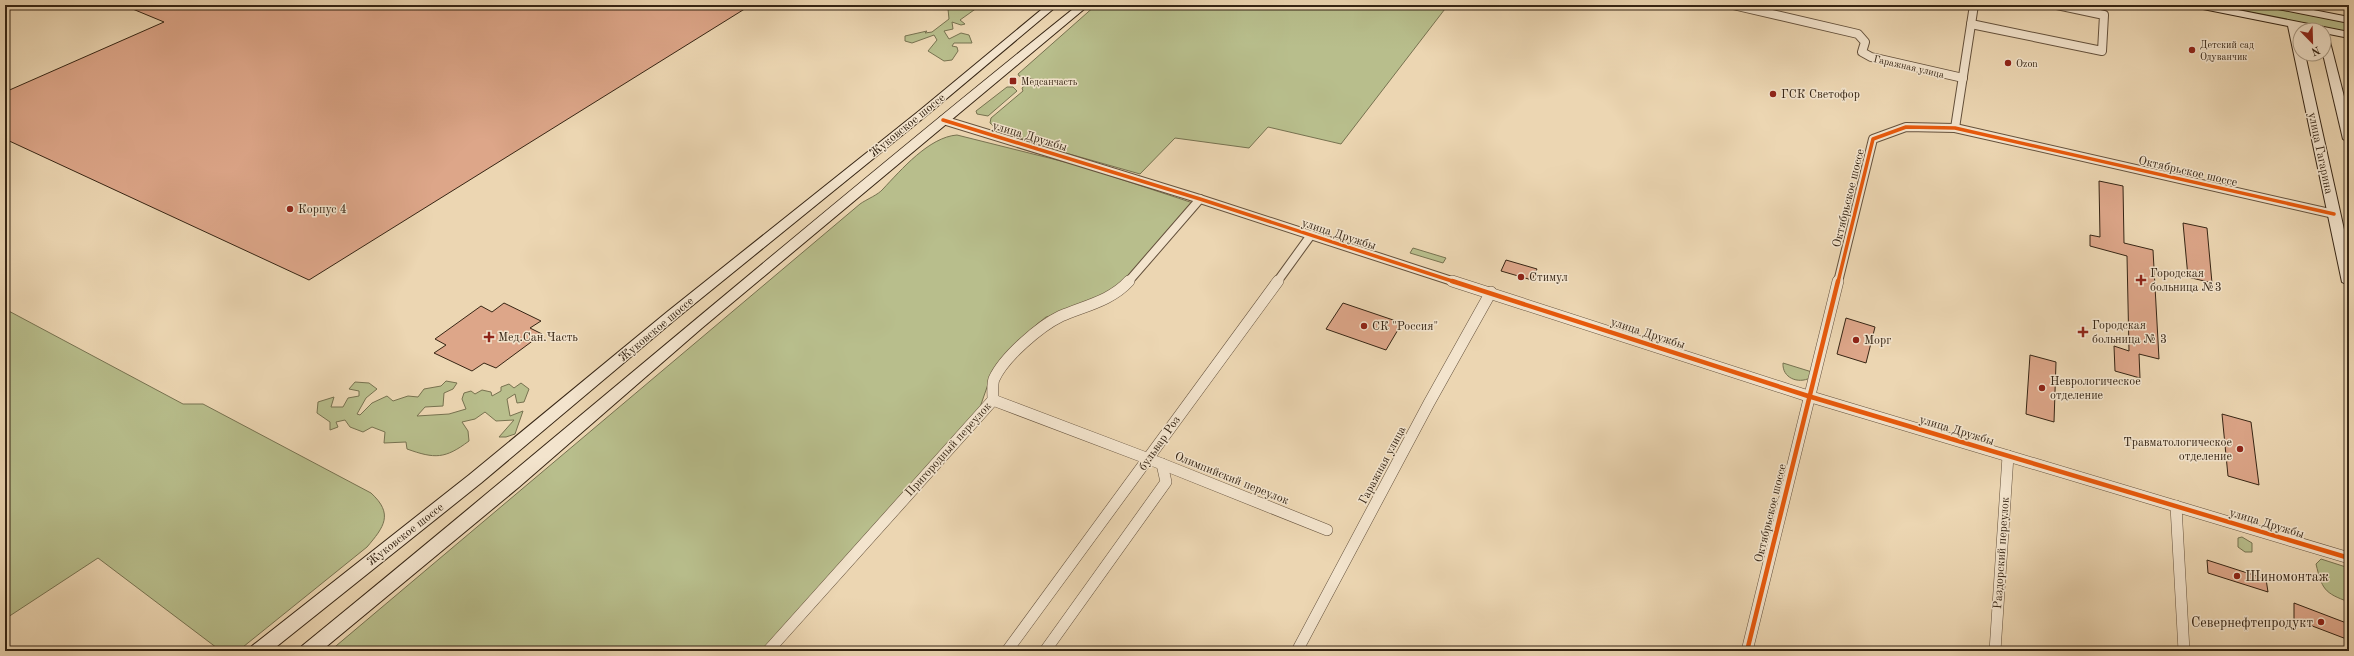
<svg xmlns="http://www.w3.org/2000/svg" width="2354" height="656" font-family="'Old Standard TT',serif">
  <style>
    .green { fill: #b8be8c; stroke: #777250 }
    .building { fill: #dda689; stroke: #362514 }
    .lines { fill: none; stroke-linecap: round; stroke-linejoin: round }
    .street-far1-casing { stroke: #64513c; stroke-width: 10 }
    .street-casing { stroke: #64513c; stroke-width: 12 }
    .secondary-casing { stroke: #362514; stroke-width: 2 }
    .street-far1 { stroke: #f3e4cd; stroke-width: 8 }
    .street { stroke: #f3e4cd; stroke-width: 11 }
    .secondary { fill: #f3e4cd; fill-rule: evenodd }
    .cycleway-far1-casing { stroke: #f3e4cd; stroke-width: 5.5 }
    .cycleway-casing { stroke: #f3e4cd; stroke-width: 7 }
    .cycleway-far1 { stroke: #e8590c; stroke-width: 3.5 }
    .cycleway { stroke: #e8590c; stroke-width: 4.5 }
    .poi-dot { fill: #8f2418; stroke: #f3e4cd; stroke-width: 1.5 }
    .labels { text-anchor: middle; stroke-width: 3; stroke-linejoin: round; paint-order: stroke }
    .far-poi-label { font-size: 10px; fill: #362514; stroke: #f3e4cd; text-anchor: start }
    .far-street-label { font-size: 10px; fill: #362514; stroke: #f3e4cd }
    .poi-label { font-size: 12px; fill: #362514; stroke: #f3e4cd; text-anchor: start }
    .street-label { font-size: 12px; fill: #362514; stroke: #f3e4cd }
    .near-poi-label { font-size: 14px; fill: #362514; stroke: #f3e4cd; text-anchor: start }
  </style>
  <rect width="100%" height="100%" fill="#ecd6b2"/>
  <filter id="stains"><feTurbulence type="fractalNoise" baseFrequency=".005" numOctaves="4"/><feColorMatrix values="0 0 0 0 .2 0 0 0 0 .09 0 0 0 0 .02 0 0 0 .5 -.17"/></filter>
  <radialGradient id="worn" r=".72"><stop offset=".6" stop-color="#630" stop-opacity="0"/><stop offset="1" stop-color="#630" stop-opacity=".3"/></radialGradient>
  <!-- green -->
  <g class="green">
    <path d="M953,5H981L960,20L965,24L961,25L952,22L953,29L944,31L949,39L961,33L969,35L972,43H954L952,46L957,47L958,51L952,60L944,61L928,51L937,40L934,35L912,43L905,41V36L927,31L925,33L932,32L949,19L948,9H956Z"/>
    <path d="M1096,5H1448L1341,144L1268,127L1249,148L1175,138L1140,174L1041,146L997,129L990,123L991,118L1023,91L1022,88L1033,79L1019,76L1018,74Z"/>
    <path d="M2214,5H2258L2349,23V32Z"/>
    <path d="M1007,87H1013L1017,91L988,116L977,114L976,111Z"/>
    <path d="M957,135L1081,166L1193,203L1122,284L1085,306L1046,317L1036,325L993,370L978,413L761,651H330L860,204C867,199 878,195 883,189C901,170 929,137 957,135Z"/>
    <path d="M1413,248L1446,258L1443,263L1410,253Z"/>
    <path d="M5,309L183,404H203L371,493C394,514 384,527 367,547L238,651H221L98,558L5,619Z"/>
    <path d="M1783,363L1812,372L1810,378C1798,384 1782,378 1783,363Z"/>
    <path d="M446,381L457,383L453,389L444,393L443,406L425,407L417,416L449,414L466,409L462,399L464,393L471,391L475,394L482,390L491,392L492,396L501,391V387L509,384L514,388L521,383L529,389L524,402L517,403L515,394L507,399L510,416L523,411L515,434L506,437H499L514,420L496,421L485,412L475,419L462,422L468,431L469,441C445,459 435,459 407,449L406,442L384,443L385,432L372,427L363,432L350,427L345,420L336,422L338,427L330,430V422L317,413L318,402L334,397L331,407H343L348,398L359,396V391L349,389L355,382L369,383L377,389L366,398L357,414L360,415L372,403L387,396L393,401L408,396L418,397L424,389L441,386Z"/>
    <path d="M2242,537L2252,543V552H2245L2238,547V538Z"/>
    <path d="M2321,559L2349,568V602C2324,593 2322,589 2316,564Z"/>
  </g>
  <!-- building -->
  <g class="building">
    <path d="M123,5H751L309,280L5,139V92L164,22Z"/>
    <path d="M2099,181L2123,186L2124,243L2153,250L2159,359L2139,354L2140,378L2115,371L2114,346L2129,351L2127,256L2090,246V235L2100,237Z"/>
    <path d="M2183,223L2207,228L2212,283L2188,277Z"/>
    <path d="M1506,260L1537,269L1532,280L1501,271Z"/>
    <path d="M504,303L541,321L530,328L542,334L496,368L484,363L472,371L434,353L446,345L435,339L481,306L492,312Z"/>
    <path d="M1343,303L1402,323L1386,350L1326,329Z"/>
    <path d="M1846,318L1875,327L1866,363L1837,354Z"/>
    <path d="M2030,355L2056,362L2054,422L2026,414Z"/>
    <path d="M2222,414L2251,422L2259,485L2228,476Z"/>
    <path d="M2207,560L2266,579L2268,592L2208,573Z"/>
    <path d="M2294,603L2349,624V640L2294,619Z"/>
  </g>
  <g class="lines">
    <!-- street-far1 casing -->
    <g class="street-far1-casing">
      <g id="street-far1">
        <path d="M1733,5L1858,34L1865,42L1862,52L1871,57L1963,78"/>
        <path d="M1971,24L2102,51L2104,15L2057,5"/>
        <path d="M943,120L1200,199L1455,282"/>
        <path d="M1955,128L1974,5"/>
        <path d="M1128,282L1200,199"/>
        <path d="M1277,282L1311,235"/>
        <path d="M1838,282L1873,139L1906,127L1955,128L2334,214"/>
      </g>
    </g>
    <!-- street casing -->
    <g class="street-casing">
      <g id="street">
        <path d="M1452,281L1808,396L2349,558"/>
        <path d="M993,400L1162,464L1327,530"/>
        <path d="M2176,506L2184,651"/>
        <path d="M768,651L993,400C993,394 992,384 994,379C1004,357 1040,326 1061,316C1084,306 1111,301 1129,281"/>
        <path d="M1007,651L1278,281"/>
        <path d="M1045,651L1166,482L1162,464"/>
        <path d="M1297,651L1429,403L1491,292"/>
        <path d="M1747,651L1838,281"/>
        <path d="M1995,651L2008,456"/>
      </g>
    </g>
    <!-- secondary casing -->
    <g class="secondary-casing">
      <g id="secondary">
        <path d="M1047,5H1058L927,115L677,318L481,483L271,651H249L252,646L469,475L667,312L919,111Z"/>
        <path d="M1078,5H1089L702,328L519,487L321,651H299L302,646C562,434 816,215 1078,5Z"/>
        <path d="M2193,5H2213L2349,32V38L2324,33V30L2299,29L2300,54H2305L2349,252V286L2342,282L2288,26L2198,8Z"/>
        <path d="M2268,5H2288L2349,17V23L2273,8Z"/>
        <path d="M2324,35L2329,38L2349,116V143L2343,139L2323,54Z"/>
      </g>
    </g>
    <!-- street-far1 -->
    <use href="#street-far1" class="street-far1"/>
    <!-- street -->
    <use href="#street" class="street"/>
    <!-- secondary -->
    <use href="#secondary" class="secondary"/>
    <!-- cycleway-far1 casing -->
    <g class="cycleway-far1-casing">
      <g id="cycleway-far1">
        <path d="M943,120L1200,199L1455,282"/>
        <path d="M1838,282L1873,139L1906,127L1955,128L2334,214"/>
      </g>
    </g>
    <!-- cycleway casing -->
    <g class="cycleway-casing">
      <g id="cycleway">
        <path d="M1452,281L1808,396L2349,558"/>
        <path d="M1747,651L1838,281"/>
      </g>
    </g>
    <!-- cycleway-far1 -->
    <use href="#cycleway-far1" class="cycleway-far1"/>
    <!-- cycleway -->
    <use href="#cycleway" class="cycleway"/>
  </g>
  <!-- markers -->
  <g class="poi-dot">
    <circle cx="2192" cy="50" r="4"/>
    <circle cx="2008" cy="63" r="4"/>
    <rect x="1009" y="77" width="8" height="8" rx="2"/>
    <circle cx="1773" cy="94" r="4"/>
    <circle cx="290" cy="209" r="4"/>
    <circle cx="1521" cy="277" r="4"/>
    <path d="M2139 274h4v4h4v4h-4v4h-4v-4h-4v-4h4z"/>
    <circle cx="1364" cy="326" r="4"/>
    <path d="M2081 326h4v4h4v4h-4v4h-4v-4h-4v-4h4z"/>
    <path d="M487 331h4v4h4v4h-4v4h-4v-4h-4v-4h4z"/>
    <circle cx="1856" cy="340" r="4"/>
    <circle cx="2042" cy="388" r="4"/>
    <circle cx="2240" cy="449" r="4"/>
    <circle cx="2237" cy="576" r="4"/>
    <circle cx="2321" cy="622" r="4"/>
  </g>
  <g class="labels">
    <!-- far-poi labels -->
    <g class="far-poi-label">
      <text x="2200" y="48">Детский сад<tspan x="2200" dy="12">Одуванчик</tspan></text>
      <text x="2016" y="67">Ozon</text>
      <text x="1021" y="85">Медсанчасть</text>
    </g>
    <!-- far-street labels -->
    <g class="far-street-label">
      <text transform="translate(1909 66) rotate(13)" y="4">Гаражная улица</text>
    </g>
    <!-- poi labels -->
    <g class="poi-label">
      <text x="1781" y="98">ГСК Светофор</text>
      <text x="298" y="213">Корпус 4</text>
      <text x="2150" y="277">Городская<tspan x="2150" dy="14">больница №3</tspan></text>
      <text x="1529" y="281">Стимул</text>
      <text x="2092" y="329">Городская<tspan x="2092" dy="14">больница № 3</tspan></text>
      <text x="1372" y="330">СК "Россия"</text>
      <text x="498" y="341">Мед.Сан.Часть</text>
      <text x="1864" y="344">Морг</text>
      <text x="2050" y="385">Неврологическое<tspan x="2050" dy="14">отделение</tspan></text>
      <text x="2232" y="446" text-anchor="end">Травматологическое<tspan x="2232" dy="14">отделение</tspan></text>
    </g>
    <!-- street labels -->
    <g class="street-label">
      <text transform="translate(907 125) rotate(-39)" y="4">Жуковское шоссе</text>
      <text transform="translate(1030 136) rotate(17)" y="4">улица Дружбы</text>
      <text transform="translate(2321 153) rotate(78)" y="4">улица Гагарина</text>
      <text transform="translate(2188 171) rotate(13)" y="4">Октябрьское шоссе</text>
      <text transform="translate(1848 198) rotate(-76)" y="4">Октябрьское шоссе</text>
      <text transform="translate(1339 234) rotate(18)" y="4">улица Дружбы</text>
      <text transform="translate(656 329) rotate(-40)" y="4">Жуковское шоссе</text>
      <text transform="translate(1648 333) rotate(18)" y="4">улица Дружбы</text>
      <text transform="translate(1957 430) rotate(17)" y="4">улица Дружбы</text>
      <text transform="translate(1159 443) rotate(-55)" y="4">бульвар Роз</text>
      <text transform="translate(948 449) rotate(-48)" y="4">Пригородный переулок</text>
      <text transform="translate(1382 465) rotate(-62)" y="4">Гаражная улица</text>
      <text transform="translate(1232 478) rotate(22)" y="4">Олимпийский переулок</text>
      <text transform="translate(1770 513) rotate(-76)" y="4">Октябрьское шоссе</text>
      <text transform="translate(2267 523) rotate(17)" y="4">улица Дружбы</text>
      <text transform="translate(405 534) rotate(-38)" y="4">Жуковское шоссе</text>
      <text transform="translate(2001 553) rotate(-86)" y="4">Раздорский переулок</text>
    </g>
    <!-- near-poi labels -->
    <g class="near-poi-label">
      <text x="2245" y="581">Шиномонтаж</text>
      <text x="2313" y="627" text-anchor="end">Севернефтепродукт</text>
    </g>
  </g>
  <!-- margin -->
  <rect width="2354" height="656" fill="none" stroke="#ecd6b2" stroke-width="20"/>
  <rect x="6" y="6" width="2342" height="644" fill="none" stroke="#362514" stroke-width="2"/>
  <rect x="10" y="10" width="2334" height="636" fill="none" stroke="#362514"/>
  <!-- north arrow -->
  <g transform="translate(2312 42) rotate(157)"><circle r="19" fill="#f3e4cd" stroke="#a79883"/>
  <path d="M0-3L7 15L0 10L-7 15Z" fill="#8f2418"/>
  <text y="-6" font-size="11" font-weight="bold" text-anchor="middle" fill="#362514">N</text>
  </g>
  <rect width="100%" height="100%" filter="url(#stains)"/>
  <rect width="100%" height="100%" fill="url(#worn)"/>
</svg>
